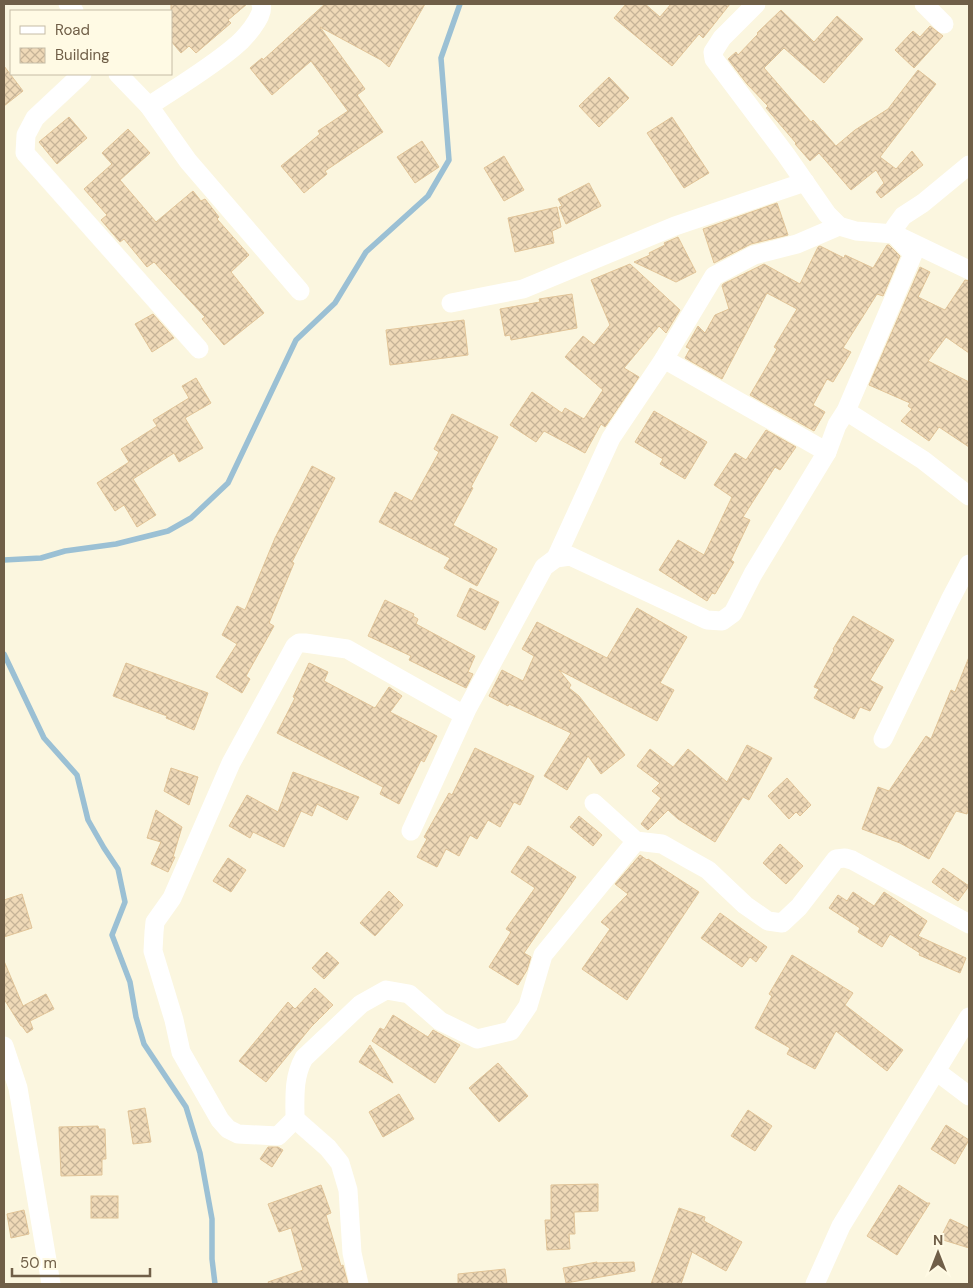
<svg xmlns="http://www.w3.org/2000/svg" width="973" height="1288" font-family="'DM Sans',sans-serif">
  <style>
    .lines { fill: none; stroke-linecap: round; stroke-linejoin: round }
    .stream { stroke: #9bc0d4; stroke-width: 5.5 }
    .building { fill: url(#building-cross-hatch); stroke: #e1c498 }
    .street { stroke: #fff; stroke-width: 19 }
  </style>
  <defs>
    <pattern id="building-cross-hatch" width="8" height="8" patternUnits="userSpaceOnUse" patternTransform="scale(1.25)"><rect width="8" height="8" fill="#efd9b7"/><path d="M0 0l8 8M0 8l8-8" fill="none" stroke="#c6b397"/></pattern>
  </defs>
  <rect width="100%" height="100%" fill="#fbf6df"/>
  <g class="lines">
    <!-- stream -->
    <g class="stream">
      <path d="M4,560L41,558L65,551L116,544L168,531L191,518L228,483L296,340L335,303L366,252L428,196L449,160L441,58L460,4"/>
      <path d="M4,654L44,738L77,775L88,820L104,848L118,869L125,902L112,935L130,982L136,1017L144,1044L186,1107L200,1153L212,1219V1259L215,1284"/>
    </g>
  </g>
  <!-- building -->
  <g class="building">
    <path d="M171,4H247L228,20L231,23L196,53L189,46L181,53L171,41Z"/>
    <path d="M325,4H425L389,67L381,60L320,27L365,89L357,95L383,132L325,171L327,174L304,193L281,166L320,134L318,131L348,111L311,61L272,95L250,68L262,58L263,60Z"/>
    <path d="M626,4H645L660,17L671,4H730L703,38L699,34L672,66L614,18Z"/>
    <path d="M781,10L814,42L837,16L863,39L824,83L784,48L764,68L811,122L813,120L836,146L855,130L888,109L918,70L936,84L880,157L896,169L912,151L923,165L881,198L876,192L884,183L876,170L851,190L819,153L810,161L795,144L796,143L766,108L768,106L747,84L728,59L736,52L738,55L758,34L757,33Z"/>
    <path d="M930,26L943,36L914,68L895,50L913,31L920,37Z"/>
    <path d="M4,66L23,91L4,106Z"/>
    <path d="M609,77L629,98L599,127L579,106Z"/>
    <path d="M69,117L87,138L57,164L39,142Z"/>
    <path d="M672,117L709,173L684,188L647,133Z"/>
    <path d="M128,129L150,153L120,180L156,222L193,191L201,201L205,199L219,217L217,219L249,255L231,272L264,313L224,345L202,319L205,317L154,262L147,267L124,239L120,242L101,220L107,215L84,189L112,164L102,153Z"/>
    <path d="M422,141L439,167L415,183L397,157Z"/>
    <path d="M504,156L524,190L504,201L484,168Z"/>
    <path d="M589,183L601,206L566,224L559,207L562,206L558,199Z"/>
    <path d="M777,203L788,235L751,244L714,263L703,229Z"/>
    <path d="M557,207L561,227L552,231L554,243L515,252L508,218Z"/>
    <path d="M678,237L696,272L676,282L634,262L650,255L649,253L665,245L664,243Z"/>
    <path d="M887,245H889L900,256L883,296L877,294L843,348L851,352L833,382L827,379L813,405L825,412L814,431L750,395L777,349L774,347L797,309L767,293L722,379L685,358L690,349L686,347L698,326L705,333L715,315L729,309L722,286L723,284L764,264L800,284L818,247L820,246L844,258L845,255L873,268Z"/>
    <path d="M630,264L680,310L666,333L659,326L624,368L639,377L605,427L601,424L585,453L544,431L536,442L510,425L532,392L562,413L565,408L584,419L603,390L565,357L583,336L594,345L610,325L591,280Z"/>
    <path d="M920,267L930,272L918,297L945,310L965,280L969,281V353L946,337L928,361L969,382V447L939,427L929,441L901,421L912,409L908,406L910,403L869,385Z"/>
    <path d="M572,294L577,328L511,340L510,335L505,336L500,309L540,302L539,299Z"/>
    <path d="M153,314L174,338L152,352L135,324Z"/>
    <path d="M464,320L468,355L390,365L386,330Z"/>
    <path d="M196,378L211,403L185,418L203,448L179,462L174,453L133,479L156,515L137,527L124,505L115,511L97,483L129,462L121,449L157,426L153,420L189,398L182,386Z"/>
    <path d="M654,411L707,442L685,479L660,464L663,459L635,442Z"/>
    <path d="M452,414L498,437L471,487L473,488L453,525L497,549L477,586L444,568L450,558L379,522L395,492L412,501L439,452L434,449Z"/>
    <path d="M766,430L796,447L780,470L775,467L743,517L750,520L731,560L734,562L715,594L712,593L707,601L659,570L678,540L704,555L732,497L714,485L735,453L746,460Z"/>
    <path d="M312,466L335,478L292,562L294,563L269,623L274,626L246,676L250,679L242,693L216,677L237,644L222,635L237,606L245,610L275,538Z"/>
    <path d="M470,588L499,602L485,630L457,616Z"/>
    <path d="M385,600L414,614L413,616L418,619L416,624L475,656L468,672L473,674L466,688L409,660L411,656L368,636Z"/>
    <path d="M637,608L687,637L660,683L674,690L657,721L559,670L571,685L569,688L579,696L625,755L601,774L588,756L567,790L544,776L571,733L509,704L508,706L489,696L502,670L523,681L534,656L522,649L537,622L607,658Z"/>
    <path d="M853,616L894,640L870,680L883,687L870,711L860,707L854,719L814,698L819,689L814,687L834,650L833,649Z"/>
    <path d="M969,657V805L967,814L956,811L929,859L900,843L862,829L878,787L889,791L926,736L931,739L951,690L955,692Z"/>
    <path d="M126,663L208,693L194,730L166,718L167,716L113,696Z"/>
    <path d="M309,663L328,672L324,681L375,708L389,687L402,696L390,712L437,736L424,762L421,760L399,804L380,794L383,787L277,733L295,698L293,697Z"/>
    <path d="M747,745L772,758L749,800L743,797L715,842L678,819L668,810L648,830L641,824L661,798L652,791L660,783L637,766L650,749L673,767L688,749L727,782Z"/>
    <path d="M475,748L534,776L520,805L514,802L500,827L488,820L477,839L470,835L459,856L446,849L437,867L417,857L427,839L424,837L449,793L452,795Z"/>
    <path d="M171,768L198,777L189,805L164,791Z"/>
    <path d="M293,772L359,797L347,820L317,804L312,816L301,811L284,847L253,832L250,838L229,826L247,795L278,812Z"/>
    <path d="M787,778L811,805L800,816L796,812L789,819L768,796Z"/>
    <path d="M156,810L182,827L173,857H175L168,872L151,864L161,842L147,838Z"/>
    <path d="M579,816L602,835L593,846L570,827Z"/>
    <path d="M780,844L803,866L786,884L763,863Z"/>
    <path d="M528,846L576,877L524,953L531,957L527,970L518,985L489,967L511,932L506,929L535,888L511,872Z"/>
    <path d="M640,855L647,860L648,859L699,892L627,1000L582,969L610,929L601,922L628,894L615,884Z"/>
    <path d="M228,858L246,870L231,892L213,881Z"/>
    <path d="M943,868L969,886L958,901L932,882Z"/>
    <path d="M389,891L403,905L375,936L360,923Z"/>
    <path d="M853,892L874,906L884,892L927,921L918,936L966,958L960,973L919,955L920,953L890,934L882,947L858,932L860,928L829,908L838,895L847,901Z"/>
    <path d="M22,894L32,928L4,937V900Z"/>
    <path d="M720,913L767,947L756,962L750,957L742,967L701,938Z"/>
    <path d="M327,952L339,963L324,979L312,968Z"/>
    <path d="M792,955L853,993L845,1005L903,1050L887,1071L836,1031L815,1069L787,1054L790,1048L755,1028L772,996L769,994Z"/>
    <path d="M4,961L23,1006L46,994L54,1009L30,1021L33,1029L27,1033L22,1026H21L4,999Z"/>
    <path d="M315,988L333,1005L311,1027L266,1082L239,1061L288,1002L295,1009Z"/>
    <path d="M393,1015L428,1037L433,1030L460,1045L435,1083L372,1041L380,1028L384,1030Z"/>
    <path d="M370,1045L393,1083L359,1062Z"/>
    <path d="M498,1063L528,1096L499,1122L469,1088Z"/>
    <path d="M399,1094L414,1119L383,1137L369,1112Z"/>
    <path d="M145,1108L151,1142L133,1144L128,1111Z"/>
    <path d="M748,1110L772,1126L755,1151L731,1136Z"/>
    <path d="M946,1125L969,1140L955,1164L931,1149Z"/>
    <path d="M98,1126L99,1129H105L106,1159H102V1175L61,1176L59,1127Z"/>
    <path d="M268,1147H278L283,1150L272,1167L260,1159Z"/>
    <path d="M598,1184V1211L574,1212L575,1234H569L570,1249L547,1250L545,1220H551V1185Z"/>
    <path d="M321,1185L331,1213L326,1215L341,1266L343,1265L348,1284H269L268,1282L303,1270L291,1228L279,1232L268,1204Z"/>
    <path d="M899,1185L927,1203H930L897,1255L867,1236Z"/>
    <rect x="91" y="1196" width="27" height="22"/>
    <path d="M679,1208L705,1217L704,1221L742,1242L726,1271L692,1252L681,1284H651Z"/>
    <path d="M24,1210L29,1234L11,1238L7,1214Z"/>
    <path d="M950,1219L969,1228V1248L940,1239Z"/>
    <path d="M597,1262V1263L634,1262L635,1271L566,1283L563,1268Z"/>
    <path d="M505,1269L507,1284H458V1274Z"/>
  </g>
  <g class="lines">
    <!-- street -->
    <g class="street">
      <path d="M68,4L74,11"/>
      <path d="M756,4L722,38L713,52L714,59L786,155L827,214L839,226L856,231L894,234L969,270"/>
      <path d="M924,4L944,24"/>
      <path d="M82,74L35,118L26,135L25,153L199,349"/>
      <path d="M118,74L149,106L188,161L300,291"/>
      <path d="M149,106C176,88 208,69 233,48C242,41 266,16 261,4"/>
      <path d="M894,234L895,227L903,216L923,203L969,165"/>
      <path d="M451,303L523,289L675,226L805,182"/>
      <path d="M664,359L827,452"/>
      <path d="M846,411L923,460L969,496"/>
      <path d="M556,558L611,438L664,359L714,276L754,255L797,244L839,226"/>
      <path d="M464,715L347,649L305,643H299L295,646L231,763L172,898L155,922L154,932L153,951L174,1020L181,1052L220,1120L228,1129L238,1134L278,1136L295,1119C295,1099 293,1077 304,1058L361,1004L386,990L409,994L440,1021L477,1039L511,1031L528,1006L543,955L636,841"/>
      <path d="M883,739L950,600L969,564"/>
      <path d="M594,803L636,841L662,844L690,860L708,870L745,905L768,921L782,923L799,907L836,859L845,858L852,860L969,924"/>
      <path d="M411,831L467,709L544,567L556,558L570,556L707,620L722,621L733,613L753,574L827,452L837,425L846,411L913,254L894,234"/>
      <path d="M4,1046L18,1088L51,1284"/>
      <path d="M936,1071L969,1096"/>
      <path d="M295,1119L328,1148L340,1163L348,1190L352,1253L359,1284"/>
      <path d="M815,1284L841,1226L969,1017"/>
    </g>
  </g>
  <!-- border -->
  <rect width="973" height="1288" fill="none" stroke="#705f48" stroke-width="10"/>
  <!-- legend -->
  <rect x="10" y="10" width="162" height="65" fill="#fffae4" stroke="#c6bca6"/>
  <rect x="20" y="26" width="25" height="8" fill="#ffffff" stroke="#c6bca6"/>
  <text x="55" y="35" font-size="15" fill="#705f48">Road</text>
  <rect x="20" y="48" width="25" height="15" fill="url(#building-cross-hatch)" stroke="#c6bca6"/>
  <text x="55" y="60" font-size="15" fill="#705f48">Building</text>
  <!-- north arrow -->
  <g transform="translate(938 1253)" stroke="#fffae4" stroke-width="4" paint-order="stroke">
  <path d="M0-4L9 19L0 12L-9 19Z" fill="#705f48"/>
  <text y="-8" font-size="14" font-weight="bold" text-anchor="middle" fill="#705f48">N</text>
  </g>
  <!-- scale -->
  <path d="M12 1268v8h138v-8" fill="none" stroke="#705f48" stroke-width="2.5"/>
  <text x="20" y="1268" font-size="15" fill="#705f48" stroke="#fffae4" stroke-width="4" paint-order="stroke">50 m</text>
</svg>
